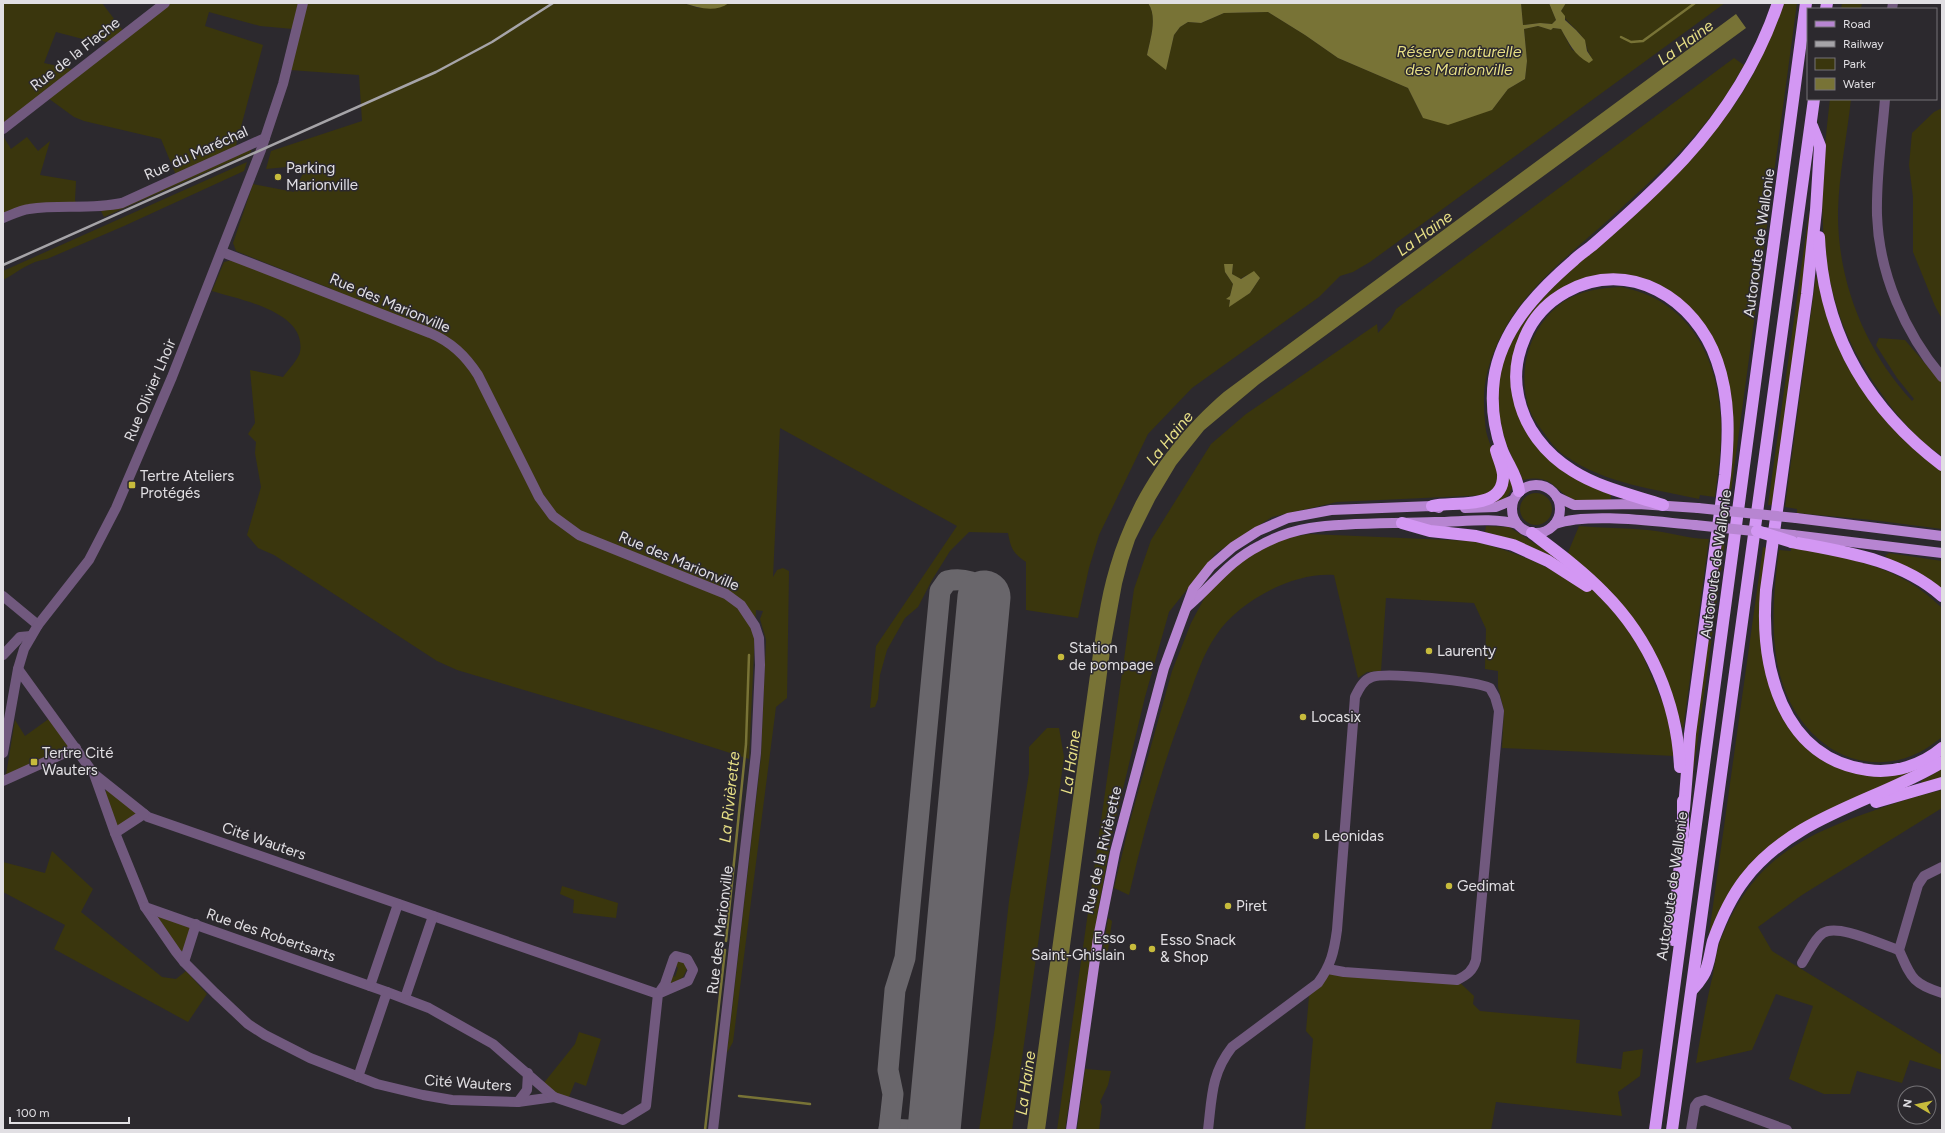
<svg xmlns="http://www.w3.org/2000/svg" width="1945" height="1133" font-family="Figtree,sans-serif">
  <style>
    .green { fill: #3a360d; fill-rule: evenodd }
    .water { fill: #787336 }
    .lines { fill: none; stroke-linecap: round; stroke-linejoin: round }
    .stream { stroke: #787336; stroke-width: 2.5 }
    .taxiway { stroke: #69666b; stroke-width: 21 }
    .runway { stroke: #69666b; stroke-width: 53 }
    .minor { stroke: #71597e; stroke-width: 10 }
    .major { stroke: #b785d1; stroke-width: 10 }
    .highway { stroke: #d397f3; stroke-width: 12 }
    .rail { stroke: #a6a4a8; stroke-width: 2.5 }
    .major-bridge { stroke: #b785d1; stroke-width: 10 }
    .highway-bridge { stroke: #d397f3; stroke-width: 12 }
    .poi-dot { fill: #c7bb3c; stroke: #2c292e; stroke-width: 1.5 }
    .labels { text-anchor: middle; stroke-width: 3; stroke-linejoin: round; paint-order: stroke }
    .street-label { font-size: 15px; fill: #e1dfe3; stroke: #2c292e }
    .poi-label { font-size: 15px; fill: #e1dfe3; stroke: #2c292e; text-anchor: start }
    .water-label { font-size: 16px; font-style: italic; fill: #e7df85; stroke: #2c292e }
  </style>
  <rect width="100%" height="100%" fill="#2c292e"/>
  <!-- green -->
  <g class="green">
    <path d="M3,3H102L124,32L110,43L95,39L94,42L56,32L44,63L76,70L3,125Z"/>
    <path d="M169,3H299L293,29L260,26L209,12L205,26L263,45L235,149L176,175L161,139L84,121L74,117L48,98Z"/>
    <path d="M305,3H683L698,8L729,3H1148C1158,17 1150,40 1147,55L1166,69L1174,35L1180,27L1188,22L1201,23L1224,13L1268,12L1305,35L1338,58L1408,88L1423,118L1492,110L1508,89L1525,79L1527,61L1524,29L1538,26L1551,30L1553,28L1561,29L1572,50L1591,56C1586,50 1587,44 1583,38C1577,28 1566,23 1561,11L1566,3H1725L1370,262L1353,272L1340,276L1319,297L1192,388L1148,434L1099,535L1089,568L1078,618L1026,610V562C1013,553 1011,549 1008,533L969,532L950,551L932,580L918,607L905,618L887,650L880,675L878,699L875,707L870,708L876,646L957,526L780,428L773,577L777,570L783,568L789,571L787,698L776,707L733,1042L727,1053L761,757L766,640L760,619L763,611L756,610L749,759L652,728L457,670L437,661L274,555L258,548L247,535L261,487L255,453L256,442L248,434L255,423L250,370L283,377C288,370 298,360 300,352C307,311 240,300 212,291L224,262L232,260L331,298L332,289L236,251L233,243L253,184L294,192L307,165L266,169L271,151L362,121L359,75L290,70ZM1233,265L1232,274L1240,279L1247,275L1260,278L1250,293L1229,306L1230,300L1227,299L1230,296L1233,284L1225,272Z"/>
    <path d="M1521,3H1549L1556,20L1552,24L1540,23L1523,25Z"/>
    <path d="M1783,3H1797L1730,499H1726L1731,455L1713,342L1645,280L1564,289L1516,350L1529,433L1611,494V501C1601,501 1587,504 1577,501C1553,492 1555,473 1523,480C1519,469 1513,461 1509,450C1501,433 1498,410 1498,391C1500,319 1580,264 1628,219C1648,200 1667,178 1686,157C1700,142 1717,128 1730,111C1754,79 1770,41 1783,3Z"/>
    <path d="M1842,3H1862L1861,9H1841Z"/>
    <path d="M1734,58L1744,65C1736,78 1729,92 1720,104C1691,145 1653,179 1616,213C1579,247 1534,280 1508,323C1494,347 1483,375 1484,403C1484,412 1485,422 1486,431C1489,445 1501,467 1498,480C1497,485 1491,491 1488,495L1337,502L1272,517L1216,553L1169,612L1145,697L1112,835L1098,911L1065,1130H1057L1134,589L1151,540L1211,444L1246,414L1377,324L1378,333L1391,319L1396,309Z"/>
    <path d="M1830,99H1851C1847,136 1839,174 1838,211C1837,281 1865,350 1912,401L1914,399L1897,378L1876,345L1879,338L1905,340L1942,383V456C1918,441 1897,416 1881,393C1813,300 1817,208 1830,99Z"/>
    <path d="M1942,108V319L1935,306L1913,252V197L1909,165L1912,133L1934,112Z"/>
    <path d="M3,136L11,149L27,137L38,151L50,141L40,175L76,181L75,200L77,205L3,213Z"/>
    <path d="M253,146L250,153L104,217L101,211Z"/>
    <path d="M247,162L244,171L124,226L47,259C30,261 18,272 3,280V271Z"/>
    <path d="M1809,212L1810,217L1796,339L1773,505H1768Z"/>
    <path d="M1816,275C1827,320 1841,366 1872,401C1894,425 1919,447 1942,469V529L1872,520L1797,513V509L1785,507Z"/>
    <path d="M1621,287C1689,300 1718,356 1721,421C1722,447 1718,472 1715,497L1700,495L1699,499C1655,489 1606,484 1567,457C1558,452 1550,442 1544,433C1537,424 1529,413 1527,401C1518,365 1532,324 1563,302C1581,290 1601,288 1621,287Z"/>
    <path d="M1506,471L1513,484C1510,498 1502,501 1489,504Z"/>
    <circle cx="1536" cy="509" r="16"/>
    <path d="M1486,526L1509,527L1564,562L1579,526C1602,528 1625,528 1648,530C1669,532 1689,539 1709,539L1683,730L1668,684L1643,656L1666,710L1675,756L1502,748L1504,710L1498,687V671L1485,669L1486,629L1474,603L1386,598L1381,671L1367,672L1358,678L1334,575C1293,572 1239,601 1217,634C1202,655 1195,680 1186,704C1162,766 1144,830 1129,895L1114,888L1130,821L1172,671L1191,623L1207,593L1241,560L1263,547L1290,537L1310,534L1472,541C1502,548 1530,558 1557,573L1509,539L1485,532Z"/>
    <path d="M1720,541L1725,542L1691,789L1689,770Z"/>
    <path d="M1763,547L1767,548L1760,621L1797,736L1875,775L1942,752V756L1773,845L1709,934Z"/>
    <path d="M1791,547C1849,559 1898,564 1942,608V737C1920,756 1893,766 1864,761C1844,758 1827,748 1812,733C1765,685 1771,611 1779,550L1791,551Z"/>
    <path d="M1889,553L1942,561V591L1908,568L1888,558L1885,556Z"/>
    <path d="M50,718L69,747L6,775L15,720L25,736Z"/>
    <path d="M1047,728H1059L1064,757L1012,1130H979L995,1027L1009,901L1029,773V747Z"/>
    <path d="M1942,769V779L1922,784L1921,781Z"/>
    <path d="M107,789L138,814L117,827L105,793Z"/>
    <path d="M1942,790V808L1802,895L1758,927L1772,951L1942,1055V1070L1910,1060L1902,1083L1857,1071L1850,1094H1824L1789,1079L1813,1006L1776,994L1752,1050L1696,1063C1701,1033 1706,1004 1713,974C1715,964 1716,954 1719,944C1748,868 1789,841 1864,814C1889,805 1915,796 1942,790Z"/>
    <path d="M52,851L93,889L81,912L162,977L176,979L186,971L207,994L188,1022L54,949L65,925L3,892V862L45,873Z"/>
    <path d="M562,886L618,903L616,918L573,913L574,900L560,894Z"/>
    <path d="M158,915L189,926L191,929L183,951L180,952L157,919Z"/>
    <path d="M1108,918L1112,921L1108,950L1102,956Z"/>
    <path d="M677,961H683L687,969L683,977L670,986L672,974L675,977L678,968L675,965Z"/>
    <path d="M1332,970L1457,980L1474,996L1473,1004L1480,1011L1580,1020L1576,1063L1621,1069L1623,1052L1643,1049L1640,1076L1618,1092L1622,1116L1496,1102L1491,1130H1305L1313,1039L1306,1031L1309,996Z"/>
    <path d="M579,1032L601,1039L586,1086L575,1082L569,1097L554,1093L543,1084L575,1044Z"/>
    <path d="M1085,1069L1111,1071L1108,1085L1100,1102L1102,1106L1099,1130H1077Z"/>
  </g>
  <!-- water -->
  <g class="water">
    <path d="M683,3H729C715,13 699,8 683,3Z"/>
    <path d="M1148,3H1521L1523,25L1540,23L1552,24L1556,20L1549,3H1566L1561,11L1565,16V20L1576,30L1585,40L1587,51L1593,60L1589,63C1574,55 1569,43 1561,29L1553,28L1551,30L1538,26L1524,29L1527,61L1525,79L1508,89L1492,110L1448,125L1423,118L1408,88L1338,58L1305,35L1268,12L1224,13L1201,23L1188,22L1180,27L1174,35L1166,70L1147,55C1150,40 1158,17 1148,3Z"/>
    <path d="M1736,14L1746,28L1259,384L1204,430L1176,465L1155,500L1135,540L1128,561L1122,584L1111,644L1045,1130H1027L1091,668C1096,634 1100,599 1110,566C1130,498 1170,438 1224,392Z"/>
    <path d="M1224,264H1233L1232,274L1241,279L1254,271L1260,278L1250,293L1229,307L1230,300L1226,299L1230,296L1233,284L1225,272Z"/>
  </g>
  <g class="lines">
    <!-- stream -->
    <g class="stream">
      <path d="M1621,37L1631,42L1643,41L1695,3"/>
      <path d="M726,941L746,744L749,655"/>
      <path d="M739,1096L810,1104"/>
      <path d="M705,1130L725,950"/>
    </g>
    <!-- taxiway -->
    <g class="taxiway">
      <path d="M889,1129L908,1130"/>
      <path d="M889,1130L893,1094L888,1070L895,990L905,958L940,591L947,581C961,578 971,580 982,588L984,597"/>
    </g>
    <!-- runway -->
    <path class="runway" d="M934,1130L984,597"/>
    <!-- minor -->
    <g class="minor">
      <path d="M1892,9L1893,3"/>
      <path d="M1885,99C1882,137 1876,176 1877,215C1879,274 1905,333 1942,377"/>
      <path d="M3,129L165,3"/>
      <path d="M3,218C11,215 21,210 29,209C61,204 89,210 122,203L265,138"/>
      <path d="M222,252L430,333C451,342 465,355 478,375L539,497L553,516L579,535L726,594L741,605L755,626L759,638L760,665L756,753L713,1130"/>
      <path d="M3,596L38,625"/>
      <path d="M3,655L20,637L31,636"/>
      <path d="M18,669L94,774L148,817L658,994L665,984L674,958L676,956L687,959L693,970L688,981L658,994L646,1106L623,1120L554,1097L518,1102L452,1100L423,1095L377,1084L310,1058L265,1035L248,1024L215,993L184,962L176,952L145,907L115,833L94,774"/>
      <path d="M3,753L18,669L24,649L38,625L89,560L116,508L172,377L261,150L283,84L303,3"/>
      <path d="M3,781L76,748"/>
      <path d="M115,833L144,814"/>
      <path d="M1942,867L1924,876L1918,885L1899,950C1911,977 1912,984 1942,993"/>
      <path d="M145,907L387,992L429,1008L493,1044L554,1097"/>
      <path d="M184,962L196,924"/>
      <path d="M1802,963C1808,954 1814,939 1823,933C1838,923 1882,945 1899,950"/>
      <path d="M370,986L398,904"/>
      <path d="M405,998L433,916"/>
      <path d="M358,1077L387,992"/>
      <path d="M518,1102L527,1090L528,1073"/>
      <path d="M1208,1130C1212,1097 1211,1074 1232,1047L1318,983C1331,965 1334,952 1337,930L1355,697C1359,689 1363,680 1372,677C1388,672 1475,681 1490,688L1495,697L1499,711L1476,960C1473,971 1467,975 1457,980L1344,972L1328,969"/>
      <path d="M1691,1130L1695,1106L1698,1102L1705,1100L1787,1130"/>
    </g>
    <!-- major -->
    <g class="major">
      <circle cx="1536" cy="509" r="24"/>
      <path d="M1557,497L1574,505L1638,504L1698,508"/>
      <path d="M1465,508L1496,507L1513,500"/>
      <path d="M1796,518L1942,536"/>
      <path d="M1555,524C1590,512 1657,522 1695,525"/>
      <path d="M1793,535L1942,553"/>
      <path d="M1187,607C1212,586 1229,561 1259,546C1275,537 1292,531 1310,528C1351,522 1394,524 1435,522C1461,522 1492,517 1517,524"/>
      <path d="M1071,1130L1098,938L1115,852L1164,668L1193,589L1211,566L1233,547L1258,531L1288,518L1331,510L1432,506L1439,508"/>
    </g>
    <!-- highway -->
    <g class="highway">
      <path d="M1826,9L1827,3"/>
      <path d="M1812,126L1820,146L1816,210L1807,294L1766,590C1760,665 1780,758 1868,770C1894,774 1922,765 1942,748"/>
      <path d="M1819,237C1823,332 1867,408 1942,465"/>
      <path d="M1519,491C1517,475 1508,465 1502,450C1494,428 1491,402 1494,379C1501,330 1537,292 1573,261C1579,255 1587,250 1594,244C1625,217 1656,189 1684,159C1726,113 1758,62 1778,3"/>
      <path d="M1663,505C1633,495 1600,488 1573,471C1545,454 1524,427 1518,395C1514,376 1517,355 1525,337C1533,318 1548,302 1566,292C1629,257 1696,299 1717,361C1730,398 1729,437 1725,475L1690,734L1684,809"/>
      <path d="M1432,506C1455,501 1505,511 1503,474C1502,466 1498,458 1496,450"/>
      <path d="M1402,523L1430,531L1476,536L1513,545L1548,561L1587,586"/>
      <path d="M1532,533C1557,552 1582,570 1604,593C1650,639 1677,702 1680,767"/>
      <path d="M1792,542C1845,552 1900,559 1942,596"/>
      <path d="M1876,802L1942,783"/>
      <path d="M1673,940L1683,830V801"/>
      <path d="M1692,990C1696,986 1700,981 1703,976C1709,967 1710,952 1713,941C1721,919 1731,897 1745,879C1793,816 1878,801 1942,762"/>
      <path d="M1655,1130L1806,3"/>
      <path d="M1672,1130L1814,99"/>
    </g>
    <!-- rail -->
    <path class="rail" d="M3,265L436,72L492,42L553,3"/>
    <!-- major-bridge -->
    <g class="major-bridge">
      <path d="M1698,508L1796,518"/>
      <path d="M1695,525L1793,535"/>
    </g>
    <!-- highway-bridge -->
    <path class="highway-bridge" d="M1757,531L1792,542"/>
  </g>
  <!-- markers -->
  <g class="poi-dot">
    <circle cx="278" cy="177" r="4"/>
    <rect x="128" y="481" width="8" height="8" rx="2"/>
    <circle cx="1429" cy="651" r="4"/>
    <circle cx="1061" cy="657" r="4"/>
    <circle cx="1303" cy="717" r="4"/>
    <rect x="30" y="758" width="8" height="8" rx="2"/>
    <circle cx="1316" cy="836" r="4"/>
    <circle cx="1449" cy="886" r="4"/>
    <circle cx="1228" cy="906" r="4"/>
    <circle cx="1133" cy="947" r="4"/>
    <circle cx="1152" cy="949" r="4"/>
  </g>
  <g class="labels">
    <!-- street labels -->
    <g class="street-label">
      <text transform="translate(75 54) rotate(-38)" y="5">Rue de la Flache</text>
      <text transform="translate(196 153) rotate(-24)" y="5">Rue du Maréchal</text>
      <text transform="translate(1759 243) rotate(-82)" y="5">Autoroute de Wallonie</text>
      <text transform="translate(390 303) rotate(23)" y="5">Rue des Marionville</text>
      <text transform="translate(150 390) rotate(-67)" y="5">Rue Olivier Lhoir</text>
      <text transform="translate(679 561) rotate(23)" y="5">Rue des Marionville</text>
      <text transform="translate(1716 564) rotate(-82)" y="5">Autoroute de Wallonie</text>
      <text transform="translate(264 841) rotate(19)" y="5">Cité Wauters</text>
      <text transform="translate(1102 850) rotate(-77)" y="5">Rue de la Rivièrette</text>
      <text transform="translate(1672 886) rotate(-82)" y="5">Autoroute de Wallonie</text>
      <text transform="translate(720 930) rotate(-83)" y="5">Rue des Marionville</text>
      <text transform="translate(271 935) rotate(19)" y="5">Rue des Robertsarts</text>
      <text transform="translate(468 1083) rotate(4)" y="5">Cité Wauters</text>
    </g>
    <!-- poi labels -->
    <g class="poi-label">
      <text x="286" y="173">Parking<tspan x="286" dy="17">Marionville</tspan></text>
      <text x="140" y="481">Tertre Ateliers<tspan x="140" dy="17">Protégés</tspan></text>
      <text x="1069" y="653">Station<tspan x="1069" dy="17">de pompage</tspan></text>
      <text x="1437" y="656">Laurenty</text>
      <text x="1311" y="722">Locasix</text>
      <text x="42" y="758">Tertre Cité<tspan x="42" dy="17">Wauters</tspan></text>
      <text x="1324" y="841">Leonidas</text>
      <text x="1457" y="891">Gedimat</text>
      <text x="1236" y="911">Piret</text>
      <text x="1125" y="943" text-anchor="end">Esso<tspan x="1125" dy="17">Saint-Ghislain</tspan></text>
      <text x="1160" y="945">Esso Snack<tspan x="1160" dy="17">&amp; Shop</tspan></text>
    </g>
    <!-- water labels -->
    <g class="water-label">
      <text transform="translate(1685 42) rotate(-36)" y="6">La Haine</text>
      <text x="1459" y="57">Réserve naturelle<tspan x="1459" dy="18">des Marionville</tspan></text>
      <text transform="translate(1424 233) rotate(-36)" y="6">La Haine</text>
      <text transform="translate(1169 438) rotate(-51)" y="6">La Haine</text>
      <text transform="translate(1070 762) rotate(-82)" y="6">La Haine</text>
      <text transform="translate(729 797) rotate(-84)" y="6">La Rivièrette</text>
      <text transform="translate(1025 1083) rotate(-82)" y="6">La Haine</text>
    </g>
  </g>
  <!-- border -->
  <rect width="1945" height="1133" fill="none" stroke="#e1dfe3" stroke-width="8"/>
  <!-- legend -->
  <rect x="1807" y="8" width="130" height="92" fill="#2c292e" stroke="#747276"/>
  <rect x="1815" y="21" width="20" height="6" fill="#b785d1" stroke="#747276"/>
  <text x="1843" y="28" font-size="12" fill="#e1dfe3">Road</text>
  <rect x="1815" y="41" width="20" height="6" fill="#a6a4a8" stroke="#747276"/>
  <text x="1843" y="48" font-size="12" fill="#e1dfe3">Railway</text>
  <rect x="1815" y="58" width="20" height="12" fill="#3a360d" stroke="#747276"/>
  <text x="1843" y="68" font-size="12" fill="#e1dfe3">Park</text>
  <rect x="1815" y="78" width="20" height="12" fill="#787336" stroke="#747276"/>
  <text x="1843" y="88" font-size="12" fill="#e1dfe3">Water</text>
  <!-- north arrow -->
  <g transform="translate(1917 1105) rotate(279)"><circle r="19" fill="#2c292e" stroke="#747276"/>
  <path d="M0-3L7 15L0 10L-7 15Z" fill="#c7bb3c"/>
  <text y="-6" font-size="11" font-weight="bold" text-anchor="middle" fill="#e1dfe3">N</text>
  </g>
  <!-- scale -->
  <path d="M10 1117v6h119v-6" fill="none" stroke="#e1dfe3" stroke-width="2"/>
  <text x="16" y="1117" font-size="12" fill="#e1dfe3" stroke="#2c292e" stroke-width="3" paint-order="stroke">100 m</text>
</svg>
